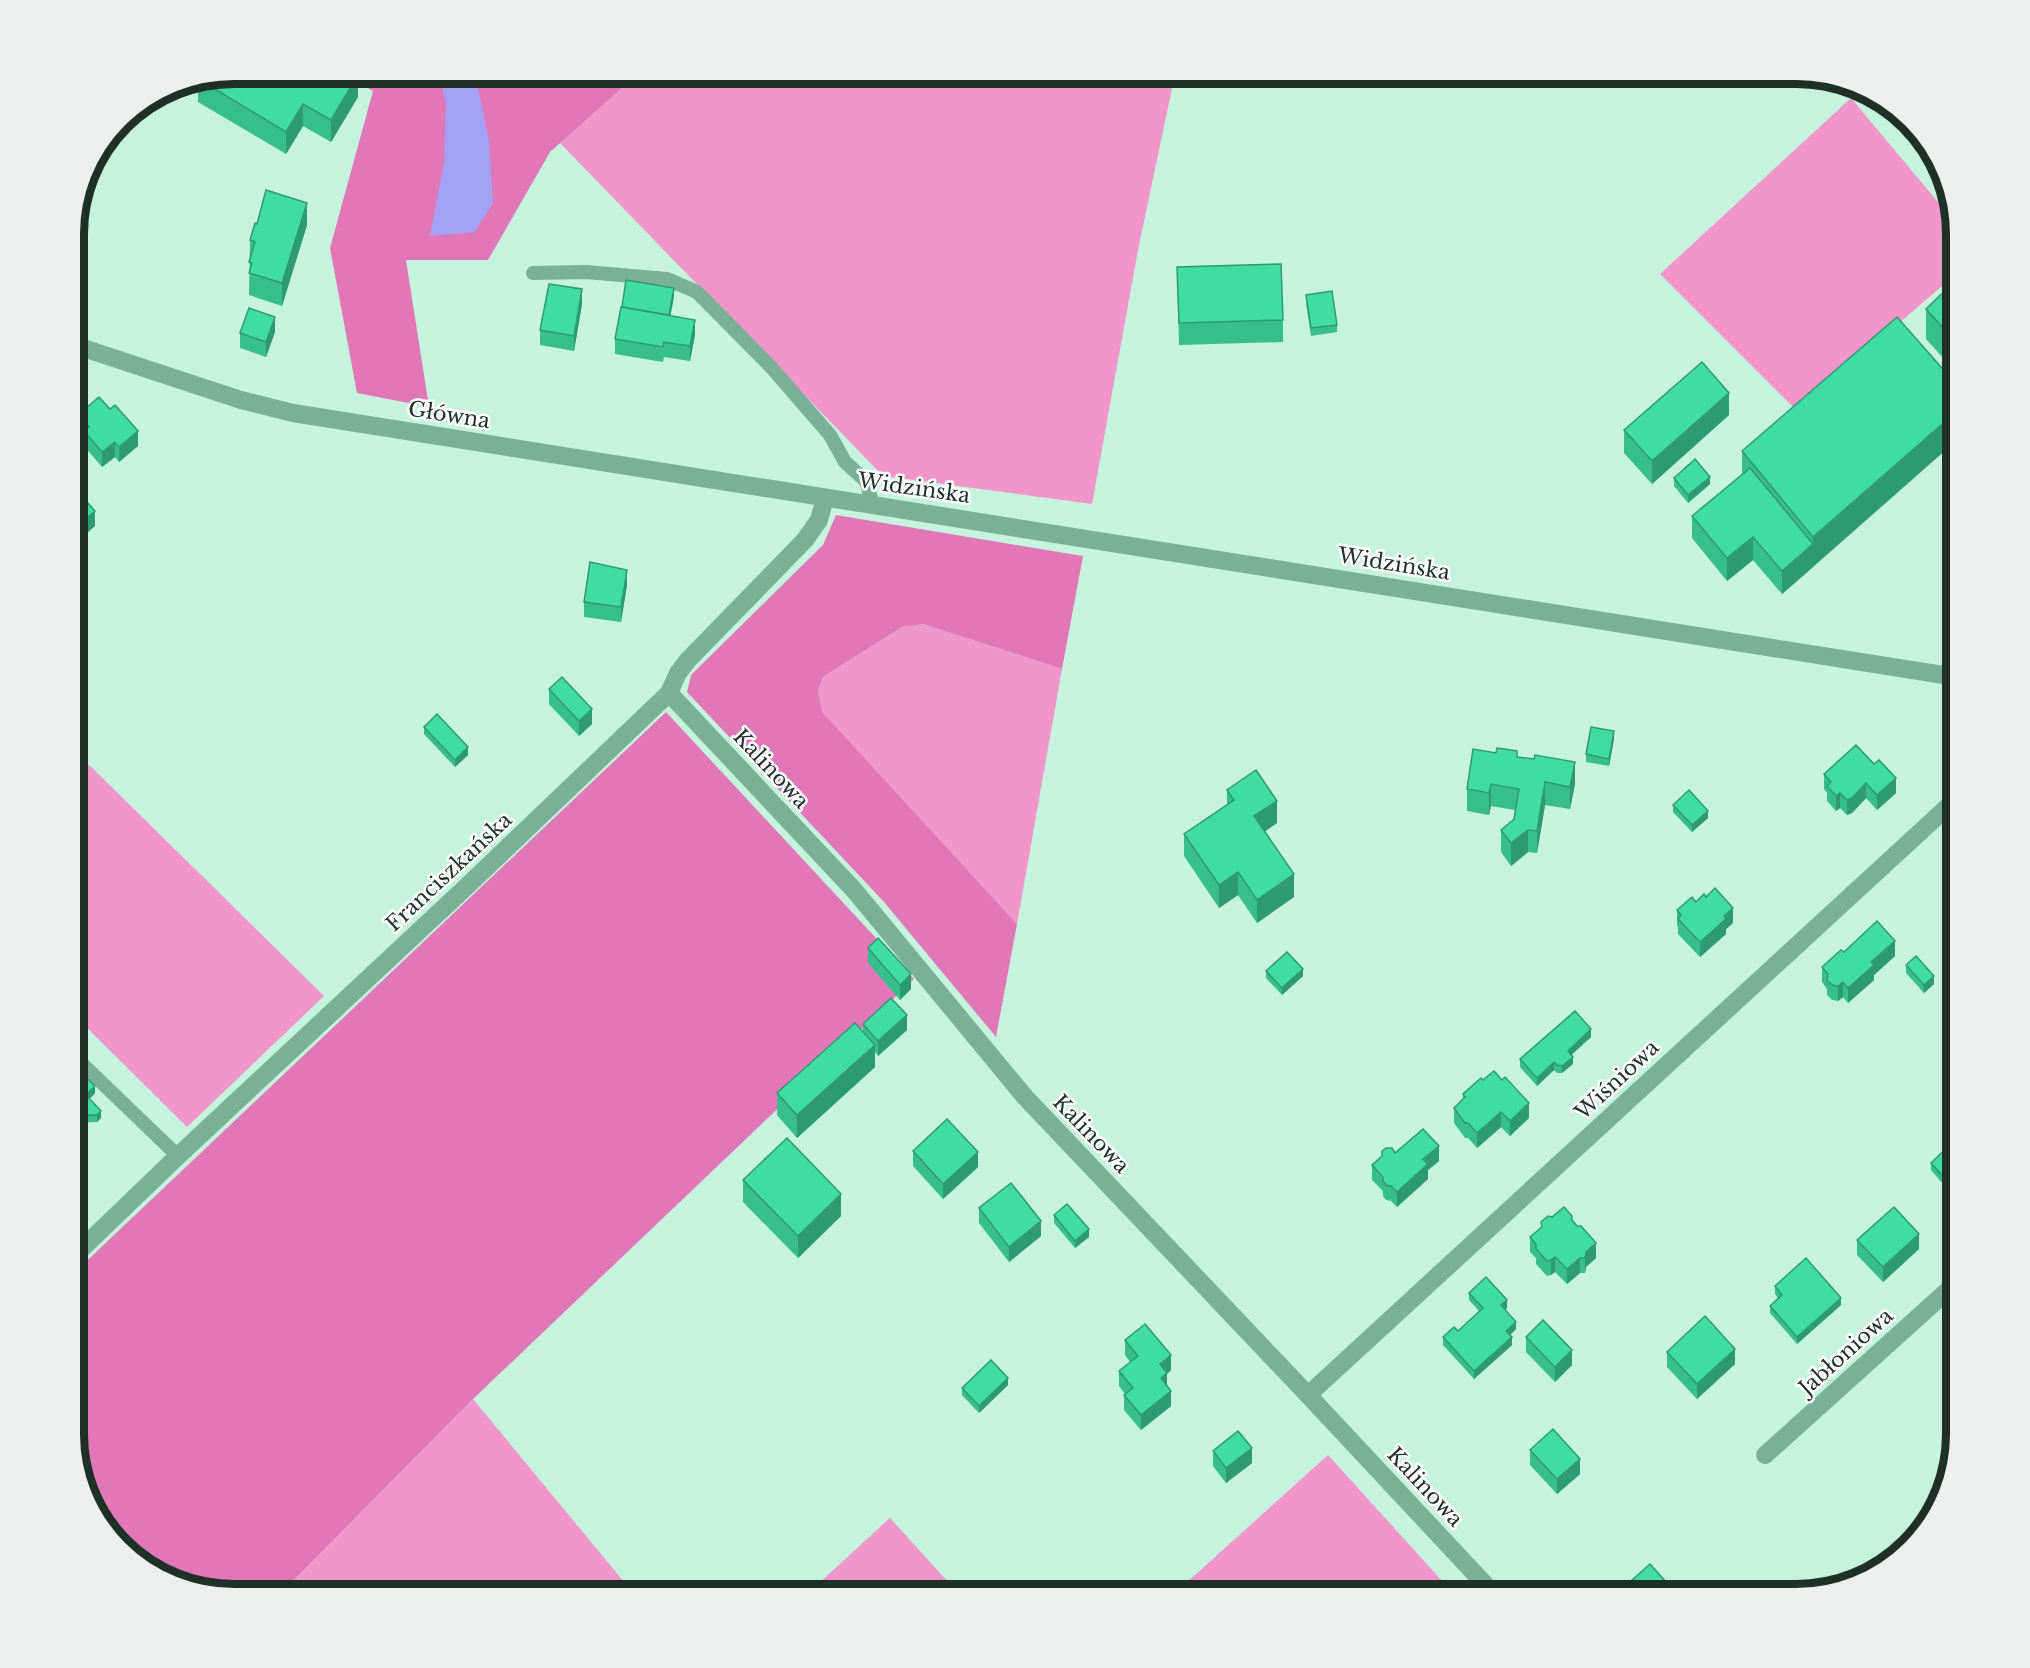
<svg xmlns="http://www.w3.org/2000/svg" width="2030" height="1668" font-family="'Libre Baskerville',serif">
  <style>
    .green { fill: #f096cb }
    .forest { fill: #e177b7 }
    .water { fill: #a4a1f5 }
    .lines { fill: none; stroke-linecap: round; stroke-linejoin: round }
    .lane { stroke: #7ab097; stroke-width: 14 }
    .street { stroke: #7ab097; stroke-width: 18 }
    .wall { fill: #38bd8d }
    .shaded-wall { fill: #2e9a73 }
    .building { fill: #41dca4; stroke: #2e9a73; stroke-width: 1.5 }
    .labels { text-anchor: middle; stroke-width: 5; stroke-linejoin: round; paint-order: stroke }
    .street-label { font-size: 21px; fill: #1e3027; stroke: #fff }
    .rim { fill: none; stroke: #1e3027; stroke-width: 8 }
  </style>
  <rect width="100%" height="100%" fill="#c5f3dd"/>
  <!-- green -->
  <g class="green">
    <path d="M751,74H1175L1138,250L1092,504L883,476L560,143L630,81Z"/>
    <path d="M1851,98L1953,220L1956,234V274L1797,411L1660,274Z"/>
    <path d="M923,624L1062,669L1017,924L821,712L818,691L823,677L902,627Z"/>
    <path d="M74,750L324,996L187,1127L74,1015Z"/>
    <path d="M473,1399L634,1594H280Z"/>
    <path d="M1328,1455L1454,1594H1174Z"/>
    <path d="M890,1518L959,1594H807Z"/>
  </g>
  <!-- forest -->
  <g class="forest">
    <path d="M343,74H751L630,81L550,152L488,260H406L429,407L357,393L330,248L373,91Z"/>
    <path d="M836,515L1083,556L1062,669L923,624L902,627L823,677L818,691L822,712L1017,924L996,1037L884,902L687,692L691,675L823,545Z"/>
    <path d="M666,712L914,979L473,1399L280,1594H234L182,1586L128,1555L90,1505L74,1444V1273Z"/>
  </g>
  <!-- water -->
  <path class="water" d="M439,74H475L489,141L493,203L475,232L430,236L444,163L446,103Z"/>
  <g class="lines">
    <!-- lane -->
    <g class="lane">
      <path d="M533,273L586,272L667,279L697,292L771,367L830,435L845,462L866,481L873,505"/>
      <path d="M74,1056L178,1156"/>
    </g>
    <!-- street -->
    <g class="street">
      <path d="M74,345L241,400L293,413L1956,677"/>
      <path d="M669,693L854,890L1025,1097L1308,1395L1494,1594"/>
      <path d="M74,1256L178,1156L465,888L669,693L678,673L688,660L805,540L819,520L825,498"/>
      <path d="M1308,1395L1956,799"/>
      <path d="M1765,1455L1956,1283"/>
    </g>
  </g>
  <!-- wall -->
  <g class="wall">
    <path d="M234,74L358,97L331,142L303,126L286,154L198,102V81Z"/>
    <path d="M307,225L282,306L249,295L250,240Z"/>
    <path d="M1177,267L1283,320V342L1179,345Z"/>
    <path d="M1956,280V372L1926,339V309Z"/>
    <path d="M1306,295L1337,325V332L1311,336L1306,303Z"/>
    <path d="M674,296L670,316L695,335L690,361L664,357L663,362L615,354V339Z"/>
    <path d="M582,304L574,351L540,345V330Z"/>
    <path d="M1897,317L1813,567L1782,594L1753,560L1727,581L1692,538V516L1742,475V451Z"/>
    <path d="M275,332L266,357L240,348V333Z"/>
    <path d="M78,415L138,446L119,462L115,457L102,467L84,446V437L78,430Z"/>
    <path d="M1729,415L1652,484L1624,453V430Z"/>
    <path d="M1674,478L1710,484L1688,503L1674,486Z"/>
    <path d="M627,585L621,622L584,617V602Z"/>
    <path d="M549,689L592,724L579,736L549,704Z"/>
    <path d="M424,727L468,755L455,767L424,734Z"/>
    <path d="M1614,739L1609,766L1586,762V754Z"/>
    <path d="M1856,745L1896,793L1877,810L1866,798L1852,813L1847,815L1840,808L1836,811L1827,801V793L1824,789V774Z"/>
    <path d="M1517,757L1575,784L1570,809L1545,805L1537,853L1528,852L1511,866L1501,852V830L1514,819L1515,810L1491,806L1489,815L1467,811V789Z"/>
    <path d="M1227,790L1277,823L1265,831L1294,897L1257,923L1238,895L1219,908L1184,856V834L1227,805Z"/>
    <path d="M1673,805L1708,818L1692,832L1673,812Z"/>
    <path d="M1956,828V876L1950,870V859L1945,853V838Z"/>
    <path d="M1696,902L1733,923L1726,929V934L1700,957L1678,934V927L1677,925V910Z"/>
    <path d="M868,948L911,989L900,1000L868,963Z"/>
    <path d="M1844,952L1895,956L1874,975V980L1848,1003L1843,997L1838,1001L1832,1000L1827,995V989L1822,982V967Z"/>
    <path d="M1906,965L1934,984L1924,993L1906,973Z"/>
    <path d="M1266,971L1303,976L1282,995L1266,978Z"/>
    <path d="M863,1024L907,1030L878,1056L875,1052V1067L797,1138L777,1115V1093L863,1031Z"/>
    <path d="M1591,1037L1571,1055L1573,1064L1562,1073H1557L1554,1070L1537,1086L1520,1067V1059Z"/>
    <path d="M74,1072L95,1093L89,1099L101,1118L97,1122L74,1123Z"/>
    <path d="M1463,1094L1529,1118L1510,1136L1501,1127L1477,1148L1468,1138H1465L1454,1123V1108L1463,1099Z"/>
    <path d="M1956,1139V1199L1931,1170V1163Z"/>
    <path d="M913,1151L978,1167L943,1199L913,1166Z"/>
    <path d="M1395,1153L1439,1161L1428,1170V1179L1397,1207L1391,1201L1386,1200L1383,1196V1191L1372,1180V1165L1382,1156Z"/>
    <path d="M743,1180L841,1216L798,1258L743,1202Z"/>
    <path d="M979,1208L1041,1236L1009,1262L979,1223Z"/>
    <path d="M1054,1215L1089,1237L1075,1248L1054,1223Z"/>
    <path d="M1572,1220L1596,1258L1586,1267L1585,1273H1580L1567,1284L1555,1272L1551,1275L1547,1276L1536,1264V1258L1530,1252V1237L1541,1227V1222Z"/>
    <path d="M1857,1240L1919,1249L1883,1282L1857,1255Z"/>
    <path d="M1775,1286L1841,1305L1797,1344L1770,1313V1306L1778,1298L1775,1294Z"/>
    <path d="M1469,1293L1507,1308L1505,1310L1516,1329L1510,1335L1512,1345L1474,1379L1443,1345V1337L1458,1331L1479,1311L1469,1300Z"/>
    <path d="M1526,1337L1572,1365L1555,1382L1526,1352Z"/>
    <path d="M1125,1340L1171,1370L1167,1374V1386L1171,1406L1141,1430L1124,1410V1395L1125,1394L1119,1386V1371L1130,1362L1125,1355Z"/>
    <path d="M1667,1352L1735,1364L1697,1399L1667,1367Z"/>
    <path d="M1008,1385L979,1413L962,1395V1388Z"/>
    <path d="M1530,1450L1580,1474L1557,1494L1530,1465Z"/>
    <path d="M1213,1451L1252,1463L1226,1483L1213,1466Z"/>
    <path d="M1623,1588L1677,1594H1623Z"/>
  </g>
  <!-- shaded-wall -->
  <g class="shaded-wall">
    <path d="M358,75V97L331,142V120Z"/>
    <path d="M303,104V126L286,154V132Z"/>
    <path d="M307,203V225L282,306V283Z"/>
    <path d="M674,288V296L668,330V322Z"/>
    <path d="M582,289V304L574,351V336Z"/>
    <path d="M275,317V332L266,357V342Z"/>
    <path d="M695,320V335L690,361V346Z"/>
    <path d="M1729,393V415L1652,484V461Z"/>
    <path d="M1956,412V441L1813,567V537Z"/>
    <path d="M138,431V446L119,462V447Z"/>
    <path d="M115,442V457L102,467V452Z"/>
    <path d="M1710,477V484L1688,503V495Z"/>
    <path d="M95,511V526L74,545V530Z"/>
    <path d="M1753,537V560L1727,581V558Z"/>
    <path d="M1813,544V567L1782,594V571Z"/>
    <path d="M627,570V585L621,622V607Z"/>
    <path d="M592,709V724L579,736V721Z"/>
    <path d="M1614,731V739L1609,766V759Z"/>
    <path d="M468,747V755L455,767V760Z"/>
    <path d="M1575,762V784L1570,809V787Z"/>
    <path d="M1896,778V793L1877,810V795Z"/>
    <path d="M1545,782V805L1537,853V831Z"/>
    <path d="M1866,783V798L1852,813L1847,815V800Z"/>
    <path d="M1491,784V806L1489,815V793Z"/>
    <path d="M1840,793V808L1836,811V796Z"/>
    <path d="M1277,801V823L1254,839V816Z"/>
    <path d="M1708,811V818L1692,832V825Z"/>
    <path d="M1528,830V852L1511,866V843Z"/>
    <path d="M1238,872V895L1219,908V885Z"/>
    <path d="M1294,874V897L1257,923V900Z"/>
    <path d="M1733,908V923L1726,929V934L1700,957V942L1724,916Z"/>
    <path d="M1895,941V956L1874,975V980L1848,1003V988L1871,962Z"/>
    <path d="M1303,969V976L1282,995V988Z"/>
    <path d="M911,974V989L900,1000V985Z"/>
    <path d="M1934,976V984L1924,993V985Z"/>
    <path d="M1843,982V997L1838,1001V986Z"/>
    <path d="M907,1015V1030L878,1056V1041Z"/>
    <path d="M1591,1029V1037L1568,1058V1051Z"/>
    <path d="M875,1045V1067L797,1138V1115Z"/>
    <path d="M1573,1057V1064L1562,1073V1066Z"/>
    <path d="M1554,1062V1070L1537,1086V1078Z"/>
    <path d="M95,1086V1093L86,1103V1095Z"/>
    <path d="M1529,1103V1118L1510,1136V1121Z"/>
    <path d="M101,1111V1118L97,1122V1115Z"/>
    <path d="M1501,1112V1127L1477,1148V1133Z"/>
    <path d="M1439,1146V1161L1428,1170V1179L1397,1207V1192L1423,1159Z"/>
    <path d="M978,1152V1167L943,1199V1184Z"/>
    <path d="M841,1194V1216L798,1258V1236Z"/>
    <path d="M1041,1221V1236L1009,1262V1247Z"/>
    <path d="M1089,1229V1237L1075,1248V1241Z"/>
    <path d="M1919,1234V1249L1883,1282V1267Z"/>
    <path d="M1596,1243V1258L1586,1267L1585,1273V1258L1586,1252Z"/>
    <path d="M1555,1257V1272L1551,1275V1260Z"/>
    <path d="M1580,1258V1273L1567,1284V1269Z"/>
    <path d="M1841,1298V1305L1797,1344V1337Z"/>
    <path d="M1507,1300V1308L1501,1313V1305Z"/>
    <path d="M1516,1322V1329L1506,1339V1331Z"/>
    <path d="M1512,1337V1345L1474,1379V1371Z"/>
    <path d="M1735,1349V1364L1697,1399V1384Z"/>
    <path d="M1572,1350V1365L1555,1382V1367Z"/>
    <path d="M1171,1355V1370L1167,1374V1388L1161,1393L1160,1364Z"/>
    <path d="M1008,1378V1385L979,1413V1406Z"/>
    <path d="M1171,1391V1406L1141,1430V1415Z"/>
    <path d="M1252,1448V1463L1226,1483V1468Z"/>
    <path d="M1580,1459V1474L1557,1494V1479Z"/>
  </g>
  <!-- building -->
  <g class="building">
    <path d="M234,74H356L358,75L331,120L303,104L286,132L200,80Z"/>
    <path d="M266,190L307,203L282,283L249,273L252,263L249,262L255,242L250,240L255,223L257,224Z"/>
    <path d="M1281,264L1283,320L1179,323L1177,267Z"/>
    <path d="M626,280L674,288L669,315L622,307Z"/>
    <path d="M1956,280V342L1926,309Z"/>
    <path d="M549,284L582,289L574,336L540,330Z"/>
    <path d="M1332,291L1337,325L1311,328L1306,295Z"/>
    <path d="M621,307L695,320L690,346L664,342L663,347L615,339Z"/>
    <path d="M249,308L275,317L266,342L240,333Z"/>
    <path d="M1897,317L1956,384V412L1813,537L1742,451Z"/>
    <path d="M1702,362L1729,393L1652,461L1624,430Z"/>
    <path d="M99,397L110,409L115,405L138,431L119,447L115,442L102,452L84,431L89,427L78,415Z"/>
    <path d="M1695,459L1710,477L1688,495L1674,478Z"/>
    <path d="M1750,468L1813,544L1782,571L1753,537L1727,558L1692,516Z"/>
    <path d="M80,494L95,511L74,530V499Z"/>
    <path d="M590,562L627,570L621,607L584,602Z"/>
    <path d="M562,677L592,709L579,721L549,689Z"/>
    <path d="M437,714L468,747L455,760L424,727Z"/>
    <path d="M1591,727L1614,731L1609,759L1586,754Z"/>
    <path d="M1856,745L1874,764L1879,760L1896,778L1877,795L1866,783L1852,798L1847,800L1840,793L1836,796L1827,786L1831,782L1824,774Z"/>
    <path d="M1497,748L1517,751V757L1534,759L1535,755L1575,762L1570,787L1545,782L1537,831L1528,830L1511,843L1501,830L1514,819L1519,789L1491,784L1489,793L1467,789L1473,749L1496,753Z"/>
    <path d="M1256,770L1277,801L1254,816L1294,874L1257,900L1238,872L1219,885L1184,834L1234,800L1227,790Z"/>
    <path d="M1689,790L1708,811L1692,825L1673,805Z"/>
    <path d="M1956,828V861L1950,855L1956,850L1945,838Z"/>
    <path d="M1715,888L1733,908L1724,916L1726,919L1700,942L1678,919L1681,915L1677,910L1692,897L1696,902L1704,894L1706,897Z"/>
    <path d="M1877,921L1895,941L1871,962L1874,965L1848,988L1843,982L1838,986L1832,985L1827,980L1828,974L1822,967L1841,950L1844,952Z"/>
    <path d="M878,938L911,974L900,985L868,948Z"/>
    <path d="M1287,952L1303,969L1282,988L1266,971Z"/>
    <path d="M1916,956L1934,976L1924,985L1906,965Z"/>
    <path d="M891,998L907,1015L878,1041L863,1024Z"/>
    <path d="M1575,1011L1591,1029L1568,1051L1573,1057L1562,1066L1557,1065L1554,1062L1537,1078L1520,1059Z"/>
    <path d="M855,1023L875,1045L797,1115L777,1093Z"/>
    <path d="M77,1069L95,1086L86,1095L101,1111L97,1115H74V1072Z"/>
    <path d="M1494,1071L1502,1080L1505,1077L1529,1103L1510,1121L1501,1112L1477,1133L1468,1123H1465L1454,1108L1465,1097L1463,1094L1481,1078L1483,1080Z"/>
    <path d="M947,1119L978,1152L943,1184L913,1151Z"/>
    <path d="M1423,1129L1439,1146L1423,1159L1428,1164L1397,1192L1391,1186L1386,1185L1383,1181V1177L1372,1165L1382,1156V1151L1386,1148H1392L1395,1153Z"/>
    <path d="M787,1138L841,1194L798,1236L743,1180Z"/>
    <path d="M1956,1139V1191L1931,1163Z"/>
    <path d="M1011,1183L1041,1221L1009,1247L979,1208Z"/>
    <path d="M1067,1204L1089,1229L1075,1241L1054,1215Z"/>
    <path d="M1564,1207L1572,1216V1220L1577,1226H1581L1596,1243L1586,1252L1585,1258H1580L1567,1269L1555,1257L1551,1260L1547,1261L1536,1249V1244L1530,1237L1542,1227L1541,1222L1548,1216L1552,1217Z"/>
    <path d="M1894,1207L1919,1234L1883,1267L1857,1240Z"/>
    <path d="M1806,1258L1841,1298L1797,1337L1770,1306L1782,1295L1775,1286Z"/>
    <path d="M1486,1277L1507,1300L1501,1305L1516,1322L1506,1331L1512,1337L1474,1371L1443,1337L1454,1327L1458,1331L1483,1308L1469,1293Z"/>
    <path d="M1705,1316L1735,1349L1697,1384L1667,1352Z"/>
    <path d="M1543,1320L1572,1350L1555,1367L1526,1337Z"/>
    <path d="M1145,1324L1171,1355L1160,1364L1167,1373L1161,1378L1171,1391L1141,1415L1124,1395L1133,1388L1119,1371L1138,1356L1125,1340Z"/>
    <path d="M991,1360L1008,1378L979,1406L962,1388Z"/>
    <path d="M1553,1429L1580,1459L1557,1479L1530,1450Z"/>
    <path d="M1238,1431L1252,1448L1226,1468L1213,1451Z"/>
    <path d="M1650,1564L1677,1594H1629L1623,1588Z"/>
  </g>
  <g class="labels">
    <!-- street labels -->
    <g class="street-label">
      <text transform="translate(449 415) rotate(9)" y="7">Główna</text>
      <text transform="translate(914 488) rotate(8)" y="7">Widzińska</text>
      <text transform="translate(1394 564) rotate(9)" y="7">Widzińska</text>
      <text transform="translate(771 769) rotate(47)" y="7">Kalinowa</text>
      <text transform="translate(449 872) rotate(-43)" y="7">Franciszkańska</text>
      <text transform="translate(1617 1080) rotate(-43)" y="7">Wiśniowa</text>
      <text transform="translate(1091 1134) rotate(46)" y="7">Kalinowa</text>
      <text transform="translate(1846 1352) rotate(-42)" y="7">Jabłoniowa</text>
      <text transform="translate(1425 1487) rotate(47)" y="7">Kalinowa</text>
    </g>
  </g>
  <!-- crop -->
  <path d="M0 0H2030V1668H0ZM234 84H1796A150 150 0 0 1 1946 234V1434A150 150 0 0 1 1796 1584H234A150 150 0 0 1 84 1434V234A150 150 0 0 1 234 84Z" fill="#edeeee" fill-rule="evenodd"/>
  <path class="rim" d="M234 84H1796A150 150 0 0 1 1946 234V1434A150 150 0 0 1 1796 1584H234A150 150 0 0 1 84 1434V234A150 150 0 0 1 234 84Z"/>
</svg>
